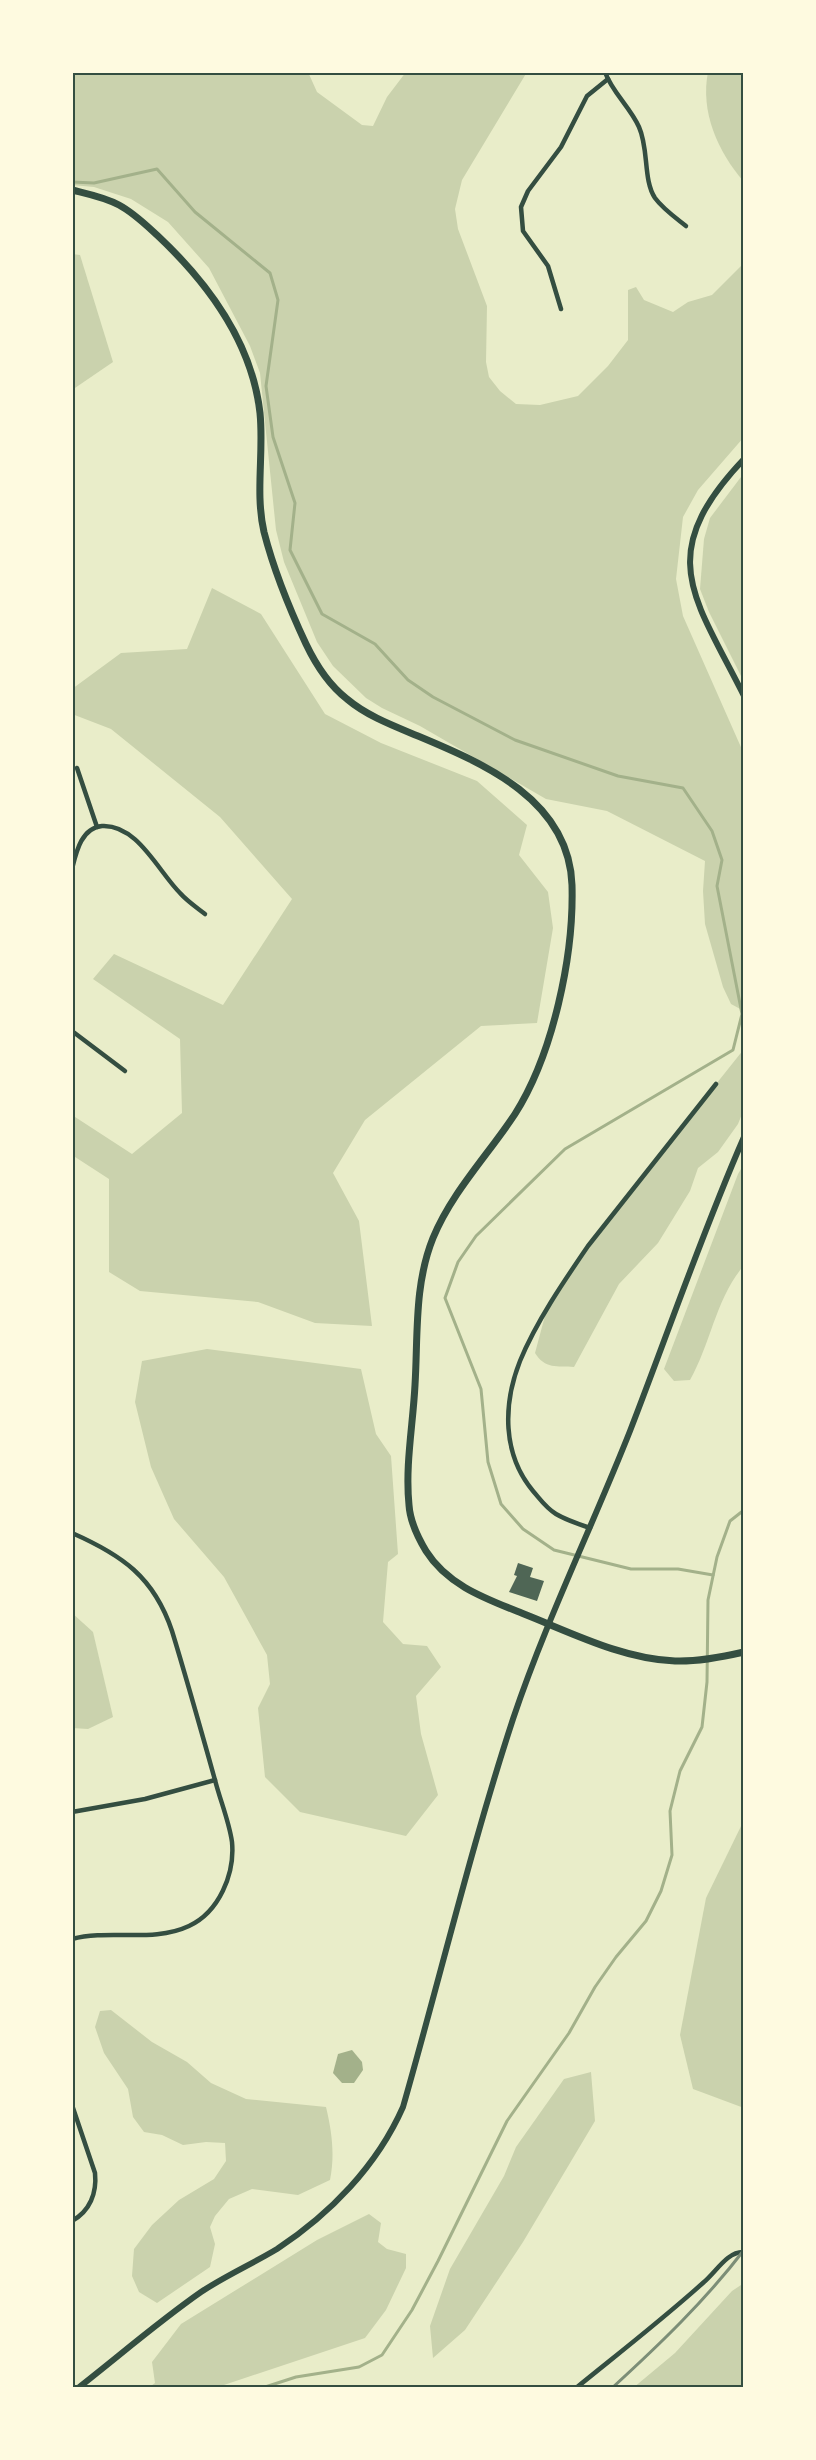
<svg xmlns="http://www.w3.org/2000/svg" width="816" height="2460" font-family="Cabin,sans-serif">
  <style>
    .green { fill: #cad2ad }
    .water { fill: #a3b18a }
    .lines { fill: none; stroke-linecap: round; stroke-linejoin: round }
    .stream { stroke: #a3b18a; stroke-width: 3 }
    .building { fill: #4f6655 }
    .minor { stroke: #344e41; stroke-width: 4.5 }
    .tertiary { stroke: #344e41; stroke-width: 6 }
    .secondary { stroke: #344e41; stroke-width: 7 }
    .rail { stroke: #7c8e77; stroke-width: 3 }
    .neatline { fill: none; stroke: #344e41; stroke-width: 2 }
  </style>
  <rect width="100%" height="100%" fill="#e9edc9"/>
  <!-- green -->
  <g class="green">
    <path d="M72,72H308L317,92L362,125L373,126L387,97L406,72H527L462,180L455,209L458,229L487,306L486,362L489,377L500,391L516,404L540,405L578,396L608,366L628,340V290L636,287L644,300L673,312L688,302L712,295L744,263V437L698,490L683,517L676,579L683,616L744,754V1011L731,1004L723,987L705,924L703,891L705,861L607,811L546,799L420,726L382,708L366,698L333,666L317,642L284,562L276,530L260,373L250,346L209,268L168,222L131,199L94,187L72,185Z"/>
    <path d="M708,72H744V182C718,152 700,112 708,72Z"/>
    <path d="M72,254L80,255L113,362L72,390Z"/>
    <path d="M744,473V682L709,612L700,589L704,539L710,518Z"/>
    <path d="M212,588L261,614L325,714L381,743L477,781L527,825L519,855L548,892L553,928L537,1023L481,1026L365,1120L333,1173L359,1221L372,1326L315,1323L258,1302L140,1291L109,1272V1179L72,1155V1115L132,1154L182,1113L180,1039L93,979L114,954L223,1005L292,899L220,817L111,729L72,714V689L121,653L187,649Z"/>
    <path d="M744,1049V1109L738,1124L718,1152L698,1168L690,1191L658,1243L619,1284L574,1367C557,1366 545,1369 535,1353L546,1312L571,1271L630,1192Z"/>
    <path d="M744,1164V1270L741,1269C716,1300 710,1345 690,1380L674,1381L664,1369L738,1174Z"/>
    <path d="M207,1349L361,1369L376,1434L391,1456L398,1554L388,1562L383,1622L403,1644L427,1646L441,1667L416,1696L421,1734L438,1795L406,1836L300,1812L265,1777L258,1708L270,1684L267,1655L224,1577L174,1519L151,1467L135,1402L142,1361Z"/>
    <path d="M72,1613L93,1632L113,1717L88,1729L72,1728Z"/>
    <path d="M744,1820V2108L693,2089L680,2035L706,1898Z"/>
    <path d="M111,2010L152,2042L187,2062L211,2083L246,2099L326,2107C332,2132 335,2155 330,2180L298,2195L252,2189L229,2199L215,2216L210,2227L215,2244L210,2267L157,2303L139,2292L132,2276L134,2249L152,2225L179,2200L214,2179L226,2161L225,2143L206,2142L183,2145L162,2135L144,2132L133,2117L128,2089L104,2053L95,2027L100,2011Z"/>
    <path d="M591,2072L595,2121L523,2242L465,2330L433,2358L430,2326L450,2269L504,2176L516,2147L564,2079Z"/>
    <path d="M369,2214L381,2223L378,2242L387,2249L406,2254V2268L386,2310L365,2338L215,2388H148L155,2383L152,2362L181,2324L317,2240Z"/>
    <path d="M744,2283V2388H633L675,2353L732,2291Z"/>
  </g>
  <!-- water -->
  <path class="water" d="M352,2050L362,2062L363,2070L354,2083H342L333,2073L338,2054Z"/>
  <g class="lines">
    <!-- stream -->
    <g class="stream">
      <path d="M72,182L94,183L157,169L195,212L270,273L278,300L266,386L273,437L295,503L290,550L322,614L375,644L408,680L433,697L515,740L618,776L683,788L712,831L722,860L717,886L742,1014L733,1050L565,1149L476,1236L458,1262L445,1298L481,1389L488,1462L501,1504L523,1529L554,1550L631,1569H678L713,1575"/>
      <path d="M262,2388L296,2377L359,2367L382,2355L412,2310L438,2261L507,2121L569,2033L595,1987L616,1957L646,1921L661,1891L672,1855L670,1811L680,1771L702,1727L707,1682L708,1600L717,1557L730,1521L744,1510"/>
    </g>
  </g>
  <!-- building -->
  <path class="building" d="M518,1563L533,1568L530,1577L544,1581L537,1601L509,1592L517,1576L514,1575Z"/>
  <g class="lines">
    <!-- minor -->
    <g class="minor">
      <path d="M605,72C612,92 630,107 639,127C649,149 643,180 655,198C663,209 676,218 686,226"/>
      <path d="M561,309L548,266L523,231L521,207L528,191L561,147L587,96L608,79"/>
      <path d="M77,768L97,827"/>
      <path d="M72,869C76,853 81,828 102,826C137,824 158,871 180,893C187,901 196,907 205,914"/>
      <path d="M72,1031L125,1071"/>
      <path d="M590,1528C578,1524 566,1520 556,1514C546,1508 540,1499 533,1491C502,1454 503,1404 520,1361C536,1322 564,1281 588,1246L716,1084"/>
      <path d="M72,1533C122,1555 154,1577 172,1631C187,1680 201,1730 215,1780C220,1800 229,1821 232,1842C235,1874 219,1912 189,1926C153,1943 110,1929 72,1939"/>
      <path d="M72,1812L145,1799L215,1780"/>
      <path d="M72,2105L95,2173C97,2193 90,2211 72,2221"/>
      <path d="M576,2388C619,2353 663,2319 704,2282C716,2272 727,2252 743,2252"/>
    </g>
    <!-- tertiary -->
    <g class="tertiary">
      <path d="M744,459C653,555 694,596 744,696"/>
      <path d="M78,2388C119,2356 158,2322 201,2292C225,2276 252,2264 277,2249C330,2214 377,2166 403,2107C440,1978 471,1847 513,1719C546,1621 592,1527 630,1431C668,1333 702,1233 744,1137"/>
    </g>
    <!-- secondary -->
    <path class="secondary" d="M72,190C88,194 104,197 119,205C134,213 146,225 158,236C209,284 252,342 260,413C264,453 255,493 264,532C273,567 291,612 306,644C316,665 329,685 347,699C367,716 394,726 418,736C485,764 569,800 572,885C574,956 553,1054 515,1114C488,1155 452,1192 433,1238C414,1285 418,1336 415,1385C413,1425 405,1465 409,1505C410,1521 417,1536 426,1551C448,1586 487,1599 524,1614C572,1633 623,1659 675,1661C698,1662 722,1657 744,1652"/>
    <!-- rail -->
    <path class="rail" d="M612,2388C659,2345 705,2301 744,2250"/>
  </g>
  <!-- border -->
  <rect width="816" height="2460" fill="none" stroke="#fefae0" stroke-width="147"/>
  <rect x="74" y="74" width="668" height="2312" class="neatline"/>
</svg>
